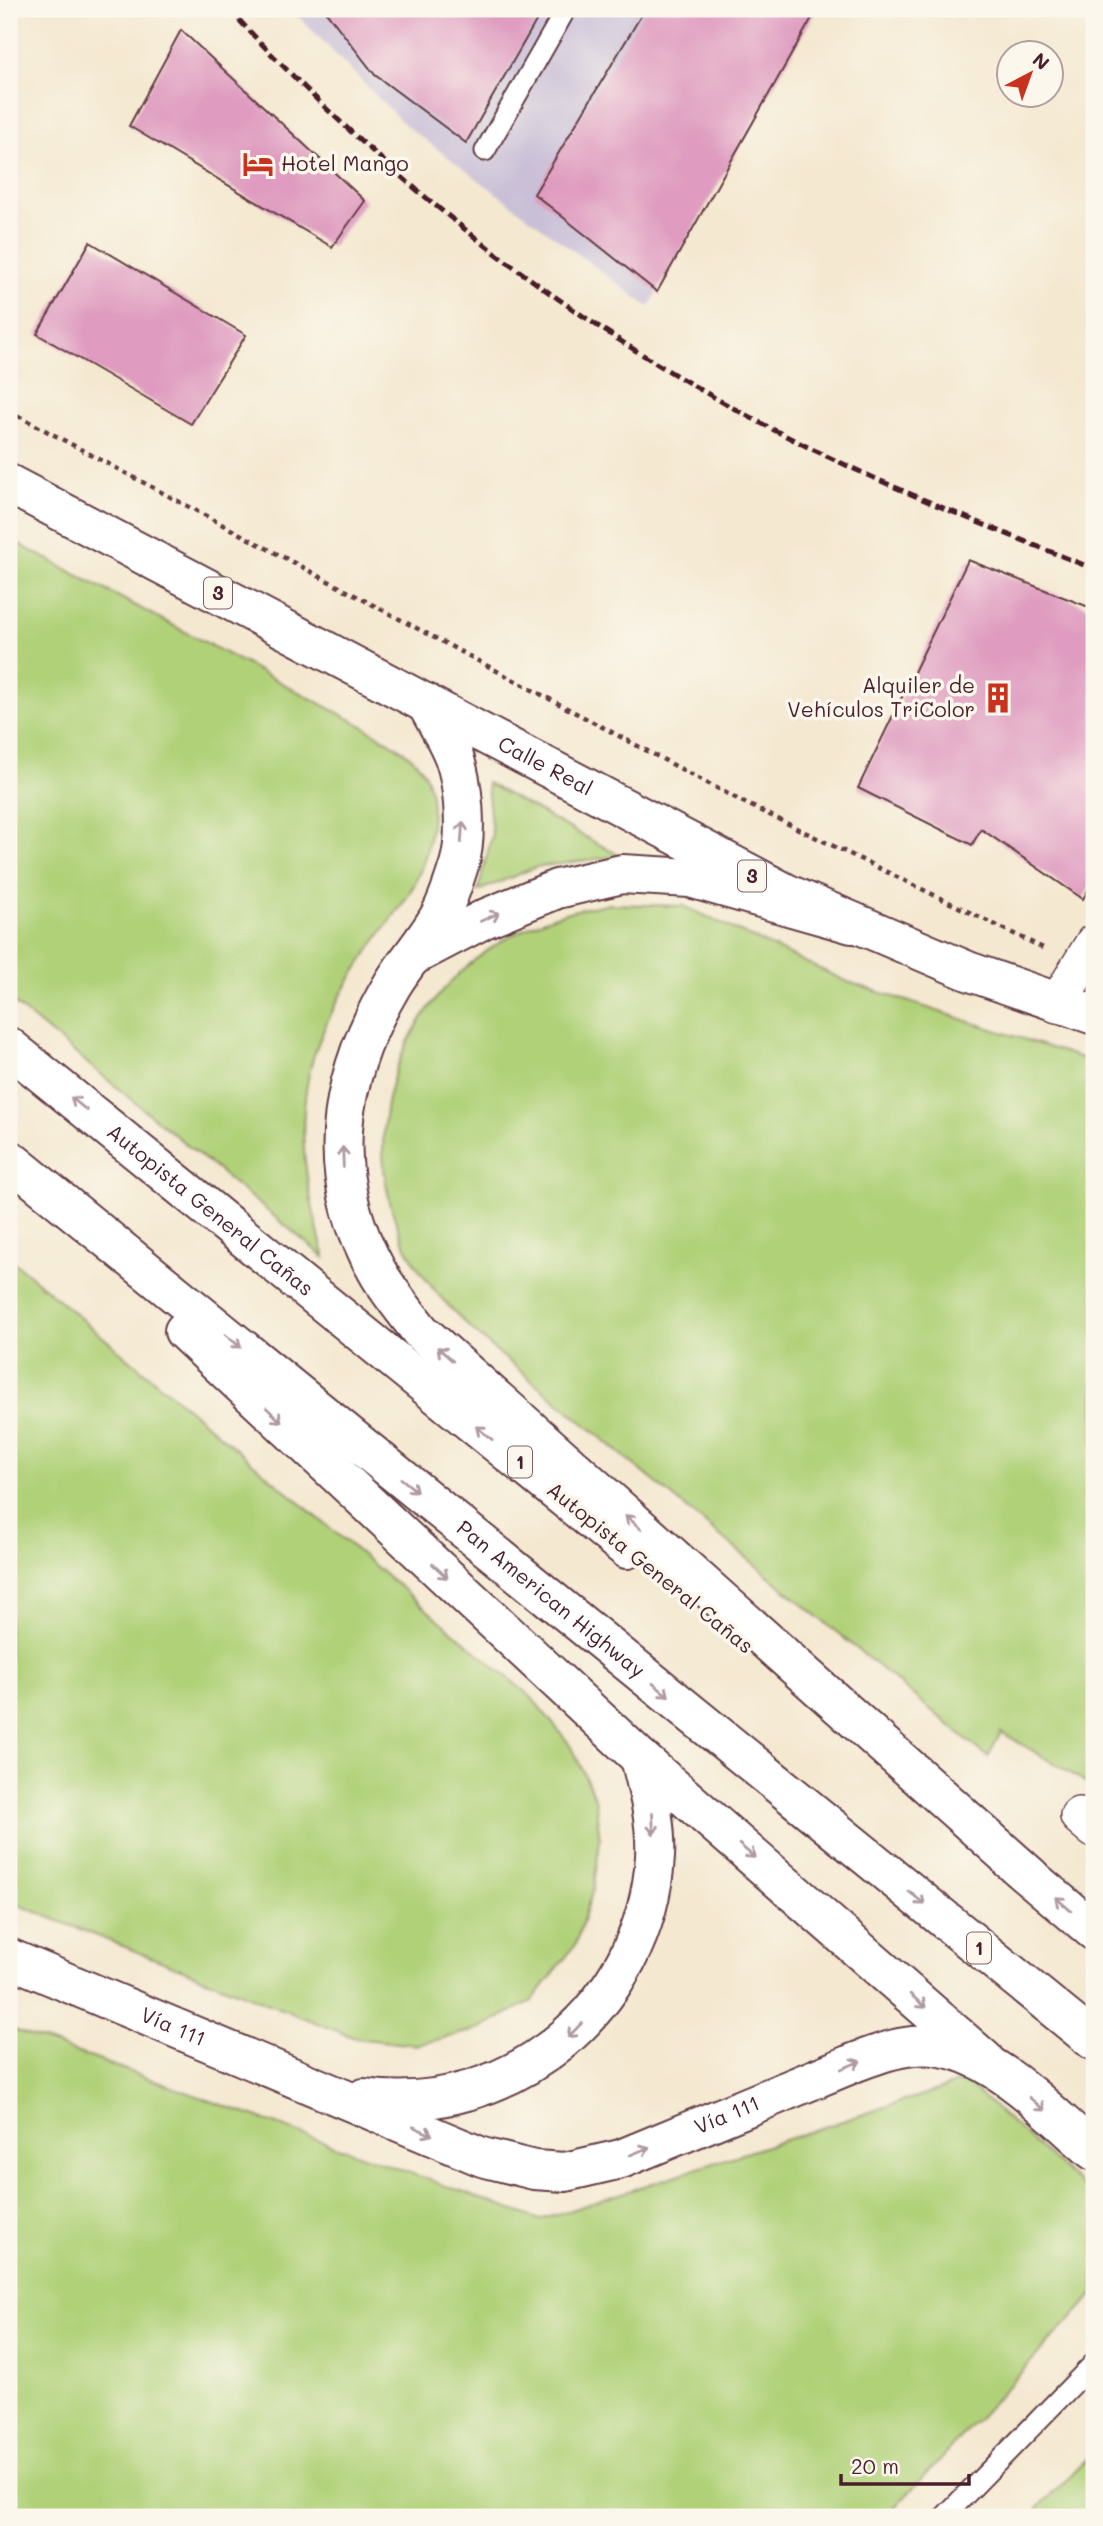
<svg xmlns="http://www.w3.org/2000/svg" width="1103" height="2526" font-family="Mali,sans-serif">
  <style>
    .industrial { fill: #c9bfd7 }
    .green { fill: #b1d179; stroke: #7e7852; stroke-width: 2 }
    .building { fill: #df9cc0 }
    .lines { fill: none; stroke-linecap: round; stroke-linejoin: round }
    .lane-casing { stroke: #643d44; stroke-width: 23 }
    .street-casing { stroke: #643d44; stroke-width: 40 }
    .secondary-casing { stroke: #643d44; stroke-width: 42 }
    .primary-casing { stroke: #643d44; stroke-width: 42 }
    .highway-casing { stroke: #643d44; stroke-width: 42 }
    .path { stroke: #643d44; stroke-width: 4.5; stroke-dasharray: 5 5; stroke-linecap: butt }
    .lane { stroke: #fff; stroke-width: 19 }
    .street { stroke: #fff; stroke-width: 37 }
    .secondary { stroke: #fff; stroke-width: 38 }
    .primary { stroke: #fff; stroke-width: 38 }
    .highway { stroke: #fff; stroke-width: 38 }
    .rail { stroke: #4a1f2b; stroke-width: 5; stroke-dasharray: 10 5; stroke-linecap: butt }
    .oneway { stroke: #ae9aa0 }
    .labels { text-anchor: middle; stroke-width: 7; stroke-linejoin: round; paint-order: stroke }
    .shield { fill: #fbf7ec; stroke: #7f6065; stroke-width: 2 }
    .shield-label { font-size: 19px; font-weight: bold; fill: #4a1f2b }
    .poi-label { font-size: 21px; fill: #4a1f2b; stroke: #fbf7ec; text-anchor: start }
    .street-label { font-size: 21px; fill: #4a1f2b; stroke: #fbf7ec }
  </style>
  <rect width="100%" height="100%" fill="#fbf7ec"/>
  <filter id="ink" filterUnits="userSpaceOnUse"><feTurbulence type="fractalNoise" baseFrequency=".0143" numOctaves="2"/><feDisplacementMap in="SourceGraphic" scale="14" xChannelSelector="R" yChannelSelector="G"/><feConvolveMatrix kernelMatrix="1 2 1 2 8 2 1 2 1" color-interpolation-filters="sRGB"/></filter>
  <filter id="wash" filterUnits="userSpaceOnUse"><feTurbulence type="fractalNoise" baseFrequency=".00686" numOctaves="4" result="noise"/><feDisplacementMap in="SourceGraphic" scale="28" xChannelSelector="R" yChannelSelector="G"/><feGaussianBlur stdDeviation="1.57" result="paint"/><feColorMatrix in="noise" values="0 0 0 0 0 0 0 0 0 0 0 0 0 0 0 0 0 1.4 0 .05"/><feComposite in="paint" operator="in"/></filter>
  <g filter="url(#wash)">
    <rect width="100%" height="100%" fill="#f4e8d0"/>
    <!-- industrial -->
    <path class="industrial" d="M291,9H817L649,307L405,125Z"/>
    <!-- green -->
    <g class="green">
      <path d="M9,539L365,727C381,738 405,749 417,763C443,792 430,853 414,885C405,902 392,918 381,933C355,970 331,1007 316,1049C292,1118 306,1190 325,1258L9,999Z"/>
      <path d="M487,783L620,856L536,867L478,891L492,835Z"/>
      <path d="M610,904L684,906L848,982L1094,1062V1787L1001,1732L988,1757L489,1345C456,1315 419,1280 402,1238C337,1082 448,923 610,904Z"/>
      <path d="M9,1258L532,1698L572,1747L595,1798L600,1840L594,1886L575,1945L532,2001L476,2030L416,2045L355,2038L9,1901Z"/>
      <path d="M9,2028L540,2220L965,2081L1094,2196V2294L886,2517H9Z"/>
      <path d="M1094,2453V2517H1029Z"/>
    </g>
    <g id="blocks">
      <!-- building -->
      <g class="building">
        <path d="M324,9H543L466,143L375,75Z"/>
        <path d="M645,9H817L657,292L534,194Z"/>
        <path d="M181,30L365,201L332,247L129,126Z"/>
        <path d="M90,242L246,335L191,424L37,334Z"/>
        <path d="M968,560L1094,609V880L1083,899L981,829L972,845L858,788Z"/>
      </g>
    </g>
  </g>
  <g filter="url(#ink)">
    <use href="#blocks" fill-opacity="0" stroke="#643d44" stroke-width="2"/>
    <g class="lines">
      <!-- lane casing -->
      <g class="lane-casing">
        <g id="lane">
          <path d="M485,151L566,9"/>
          <path d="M944,2517L1094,2363"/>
        </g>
      </g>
      <!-- street casing -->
      <g class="street-casing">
        <g id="street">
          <path d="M1057,1004L1094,943"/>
          <path d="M1079,1816L1094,1829"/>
        </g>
      </g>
      <!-- secondary casing -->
      <g class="secondary-casing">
        <g id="secondary">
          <path id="s1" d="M9,1958L482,2157L534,2170L565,2172L621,2159L856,2062C875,2055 893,2048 913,2046C983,2038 1045,2110 1094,2151"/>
          <path d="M364,2098C511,2119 646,2005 655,1857C657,1823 648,1790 640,1758"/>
        </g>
      </g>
      <!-- primary casing -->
      <g class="primary-casing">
        <g id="primary">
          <path id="s2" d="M9,484L788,894L968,971L1094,1015"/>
        </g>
      </g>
      <!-- highway casing -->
      <g class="highway-casing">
        <g id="highway">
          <path d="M426,703C434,718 444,734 451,750C464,778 468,835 459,865C454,881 448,900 440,915C427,939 407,960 392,985C337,1078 322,1174 377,1271C389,1293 406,1312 421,1332L1031,1877"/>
          <path d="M415,955L486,918L557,889L622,874L690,878L852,924"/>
          <path id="s3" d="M9,1047L627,1549"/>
          <path id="s4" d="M9,1159L1094,2041"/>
          <path d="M184,1331L640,1758L985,2060"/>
          <path d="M1010,1860L1094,1931"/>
        </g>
      </g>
      <!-- path -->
      <path class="path" d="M9,411L743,802L1043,948"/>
      <!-- lane -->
      <use href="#lane" class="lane"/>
      <!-- street -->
      <use href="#street" class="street"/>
      <!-- secondary -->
      <use href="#secondary" class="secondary"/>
      <!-- primary -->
      <use href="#primary" class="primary"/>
      <!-- highway -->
      <use href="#highway" class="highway"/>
      <!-- rail -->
      <path class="rail" d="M229,9C377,171 553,311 746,415C858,476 977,522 1094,569"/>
    </g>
    <!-- one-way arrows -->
    <defs><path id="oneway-shaft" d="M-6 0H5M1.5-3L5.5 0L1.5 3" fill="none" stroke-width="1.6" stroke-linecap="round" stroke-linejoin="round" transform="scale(1.75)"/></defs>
    <g class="oneway">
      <use href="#oneway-shaft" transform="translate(462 832) rotate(-86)"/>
      <use href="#oneway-shaft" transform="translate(490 917) rotate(-24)"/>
      <use href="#oneway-shaft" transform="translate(79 1104) rotate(-141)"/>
      <use href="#oneway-shaft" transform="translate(343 1157) rotate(-92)"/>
      <use href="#oneway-shaft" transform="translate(233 1341) rotate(39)"/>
      <use href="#oneway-shaft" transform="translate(445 1354) rotate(-138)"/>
      <use href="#oneway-shaft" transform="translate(274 1415) rotate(43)"/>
      <use href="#oneway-shaft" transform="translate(484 1433) rotate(-141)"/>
      <use href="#oneway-shaft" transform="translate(409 1485) rotate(39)"/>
      <use href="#oneway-shaft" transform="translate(633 1522) rotate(-138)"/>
      <use href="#oneway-shaft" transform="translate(440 1571) rotate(43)"/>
      <use href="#oneway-shaft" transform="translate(661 1690) rotate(39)"/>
      <use href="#oneway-shaft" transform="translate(653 1824) rotate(87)"/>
      <use href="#oneway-shaft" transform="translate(747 1851) rotate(41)"/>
      <use href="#oneway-shaft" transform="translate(917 1898) rotate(39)"/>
      <use href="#oneway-shaft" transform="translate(1063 1904) rotate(-139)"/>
      <use href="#oneway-shaft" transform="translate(918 2001) rotate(41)"/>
      <use href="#oneway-shaft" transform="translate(575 2030) rotate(135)"/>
      <use href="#oneway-shaft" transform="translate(851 2065) rotate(-22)"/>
      <use href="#oneway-shaft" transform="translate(1037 2104) rotate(40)"/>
      <use href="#oneway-shaft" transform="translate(423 2131) rotate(24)"/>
      <use href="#oneway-shaft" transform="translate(640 2151) rotate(-22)"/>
    </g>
  </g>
  <!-- icons -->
  <defs>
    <g id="hotel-bare" transform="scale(2.415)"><path d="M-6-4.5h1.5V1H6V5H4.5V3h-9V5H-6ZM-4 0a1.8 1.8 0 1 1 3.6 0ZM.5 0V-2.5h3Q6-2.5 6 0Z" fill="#c8321e" stroke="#fbf7ec" stroke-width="2.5" paint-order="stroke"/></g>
    <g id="building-bare" transform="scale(2.415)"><path d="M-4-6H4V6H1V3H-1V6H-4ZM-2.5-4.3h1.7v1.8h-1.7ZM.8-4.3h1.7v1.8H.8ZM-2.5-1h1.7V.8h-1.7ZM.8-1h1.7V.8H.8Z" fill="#c8321e" stroke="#fbf7ec" stroke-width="2.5" paint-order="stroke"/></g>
  </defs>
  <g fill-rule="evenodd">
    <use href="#hotel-bare" x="258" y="164"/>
    <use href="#building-bare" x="998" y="698"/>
  </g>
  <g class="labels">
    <!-- shield labels -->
    <g class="shield">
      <rect x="204" y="577.5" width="28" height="31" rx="5"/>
      <rect x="738" y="860.5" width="28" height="31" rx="5"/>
      <rect x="508" y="1446.5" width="24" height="31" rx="5"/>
      <rect x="967" y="1932.5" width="24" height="31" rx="5"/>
    </g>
    <g class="shield-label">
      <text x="218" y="600">3</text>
      <text x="752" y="883">3</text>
      <text x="520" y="1469">1</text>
      <text x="979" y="1955">1</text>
    </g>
    <!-- poi labels -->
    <g class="poi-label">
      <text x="281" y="171">Hotel Mango</text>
      <text x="975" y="693" text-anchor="end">Alquiler de<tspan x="975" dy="24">Vehículos TriColor</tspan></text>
    </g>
    <!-- street labels -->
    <g class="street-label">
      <text dy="7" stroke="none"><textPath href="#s2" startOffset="606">Calle Real</textPath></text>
      <text dy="7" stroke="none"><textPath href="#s3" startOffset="259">Autopista General Cañas</textPath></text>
      <text transform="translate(650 1568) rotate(39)" y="7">Autopista General Cañas</text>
      <text dy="7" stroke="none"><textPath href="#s4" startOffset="698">Pan American Highway</textPath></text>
      <text dy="7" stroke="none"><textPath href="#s1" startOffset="178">Vía 111</textPath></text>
      <text dy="7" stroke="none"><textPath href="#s1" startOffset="770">Vía 111</textPath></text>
    </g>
  </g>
  <!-- margin -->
  <rect width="1103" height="2526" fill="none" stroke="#fbf7ec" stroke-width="35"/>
  <!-- north arrow -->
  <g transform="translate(1030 74) rotate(41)"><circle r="33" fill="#fbf7ec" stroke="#b4a19f" stroke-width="2"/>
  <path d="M0-5L12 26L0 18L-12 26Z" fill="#c8321e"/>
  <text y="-10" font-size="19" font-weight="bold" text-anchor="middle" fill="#4a1f2b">N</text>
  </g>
  <!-- scale -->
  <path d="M841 2474v10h128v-10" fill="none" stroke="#4a1f2b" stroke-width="3.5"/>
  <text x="851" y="2474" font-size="21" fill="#4a1f2b" stroke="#fbf7ec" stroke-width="5" paint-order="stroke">20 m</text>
</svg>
